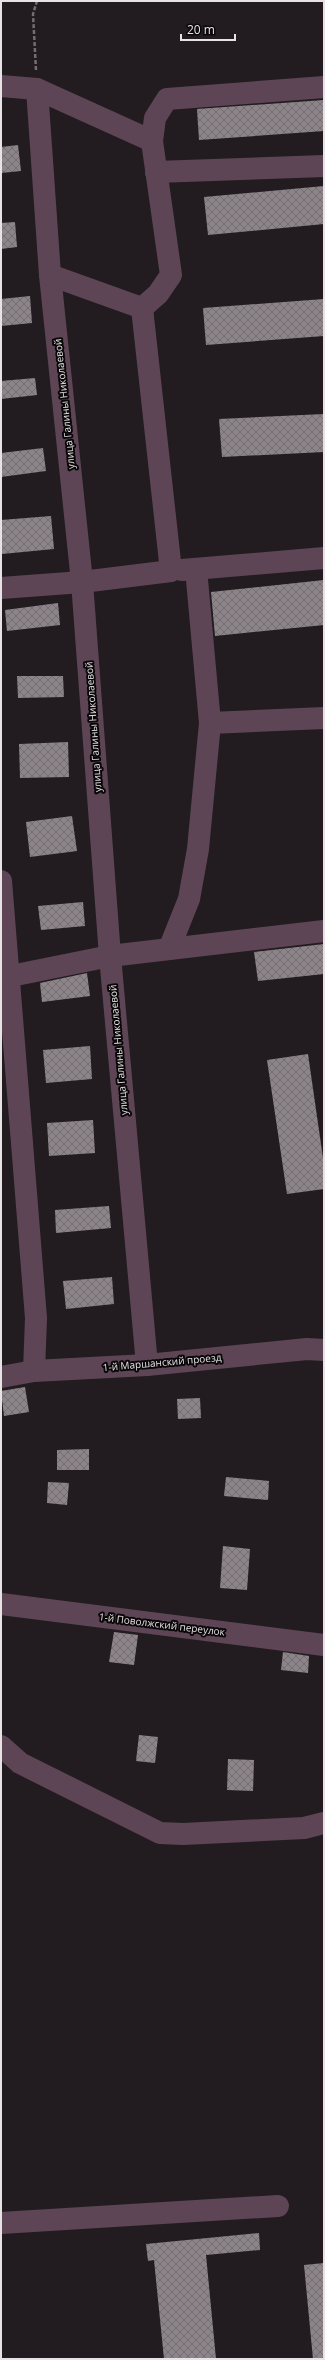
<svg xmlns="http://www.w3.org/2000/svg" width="325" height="2360" font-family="'Open Sans',sans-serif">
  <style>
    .building { fill: url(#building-cross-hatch) }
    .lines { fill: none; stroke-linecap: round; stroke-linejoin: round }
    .path { stroke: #726d70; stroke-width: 2.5; stroke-dasharray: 4 2; stroke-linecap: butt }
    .minor { stroke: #5e4555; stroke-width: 22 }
    .labels { text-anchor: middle; stroke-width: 4; stroke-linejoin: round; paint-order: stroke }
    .street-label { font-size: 10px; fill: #e7e3e5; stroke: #0a0709 }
  </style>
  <defs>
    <pattern id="building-cross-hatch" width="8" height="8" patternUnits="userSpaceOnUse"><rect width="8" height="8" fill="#8c8489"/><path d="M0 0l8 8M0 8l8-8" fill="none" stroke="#736e71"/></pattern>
  </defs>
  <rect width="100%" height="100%" fill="#221c20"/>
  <!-- building -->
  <g class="building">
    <path d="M324,100V131L199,140L197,109Z"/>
    <path d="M18,145L21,171L1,173V147Z"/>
    <path d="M324,186V224L208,235L204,197Z"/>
    <path d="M15,222L17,247L1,249V223Z"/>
    <path d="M30,296L32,323L1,326V299Z"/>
    <path d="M324,299V336L206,345L203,308Z"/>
    <path d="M35,378L37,395L1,399V381Z"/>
    <path d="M324,414V452L222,457L219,419Z"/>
    <path d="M43,448L46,471L1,477V453Z"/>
    <path d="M51,516L54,549L2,554L1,520Z"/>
    <path d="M324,580V625L215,636L211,592Z"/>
    <path d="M58,603L60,625L7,631L5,610Z"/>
    <path d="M17,676H63L64,697L18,698Z"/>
    <path d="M68,742L69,777L20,778L19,744Z"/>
    <path d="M72,816L77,851L30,857L26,822Z"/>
    <path d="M83,902L85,926L41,930L38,906Z"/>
    <path d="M324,944V974L258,981L254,952Z"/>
    <path d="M87,973L90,996L42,1002L40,983Z"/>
    <path d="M90,1046L92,1079L46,1083L43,1050Z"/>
    <path d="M308,1054L324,1165V1189L287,1194L267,1060Z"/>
    <path d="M93,1120L95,1153L49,1156L47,1123Z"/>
    <path d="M109,1206L111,1228L56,1233L55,1210Z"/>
    <path d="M112,1277L114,1304L66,1309L63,1281Z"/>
    <path d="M25,1387L29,1412L4,1416L1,1391Z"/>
    <path d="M200,1398L201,1418L178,1419L177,1399Z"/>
    <path d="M89,1449V1470H57V1450Z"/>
    <path d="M226,1477L269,1481L268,1500L224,1496Z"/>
    <path d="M48,1482L69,1483L67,1505L47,1503Z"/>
    <path d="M223,1546L250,1549L247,1590L220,1588Z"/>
    <path d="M114,1632L138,1635L134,1665L109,1662Z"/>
    <path d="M283,1652L309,1656L308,1673L281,1670Z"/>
    <path d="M139,1735L158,1737L155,1763L136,1761Z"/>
    <path d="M228,1759L254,1760L253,1791L227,1790Z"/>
    <path d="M259,2233L260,2250L206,2255L216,2359H164L154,2260L148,2261L146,2244Z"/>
    <path d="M324,2263V2359H313L304,2265Z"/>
  </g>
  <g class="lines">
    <!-- path -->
    <path class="path" d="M36,70L33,14L37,1"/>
    <!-- minor -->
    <g class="minor">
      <path d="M1,86L37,89L152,141L155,118L167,99L324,87"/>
      <path d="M37,89L50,275L82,582L110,956L147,1365"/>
      <path d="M156,172L324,166"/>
      <path d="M142,308L158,294L171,275L152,141"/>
      <path d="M182,570L324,558"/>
      <path d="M1,588L82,582L171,571L142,308L50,275"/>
      <path d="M210,723L324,718"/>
      <path d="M1,881L36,1318L34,1371"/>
      <path d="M169,949L189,899L198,849L210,723L196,569"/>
      <path d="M1,978L110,956L324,931"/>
      <path d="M1,1377L34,1371L147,1365L307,1349L324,1350"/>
      <path d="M1,1604L324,1645"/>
      <path d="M1,1746L20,1763L160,1833L183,1834L304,1828L324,1823"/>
      <path d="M1,2223L278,2206"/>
    </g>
  </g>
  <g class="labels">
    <!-- street labels -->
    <g class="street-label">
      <text transform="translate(64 404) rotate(-96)" y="4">улица Галины Николаевой</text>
      <text transform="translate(93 727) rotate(-94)" y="4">улица Галины Николаевой</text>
      <text transform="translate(118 1050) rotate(-95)" y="4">улица Галины Николаевой</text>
      <text transform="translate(162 1362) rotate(-5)" y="4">1-й Маршанский проезд</text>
      <text transform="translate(162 1624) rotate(7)" y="4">1-й Поволжский переулок</text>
    </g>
  </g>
  <!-- border -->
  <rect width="325" height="2360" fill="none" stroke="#e7e3e5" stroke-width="4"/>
  <!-- scale -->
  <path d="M181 34v6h54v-6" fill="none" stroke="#e7e3e5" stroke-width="2"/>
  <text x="187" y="34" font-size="12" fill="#e7e3e5" stroke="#0a0709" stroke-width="3" paint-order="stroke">20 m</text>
</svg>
